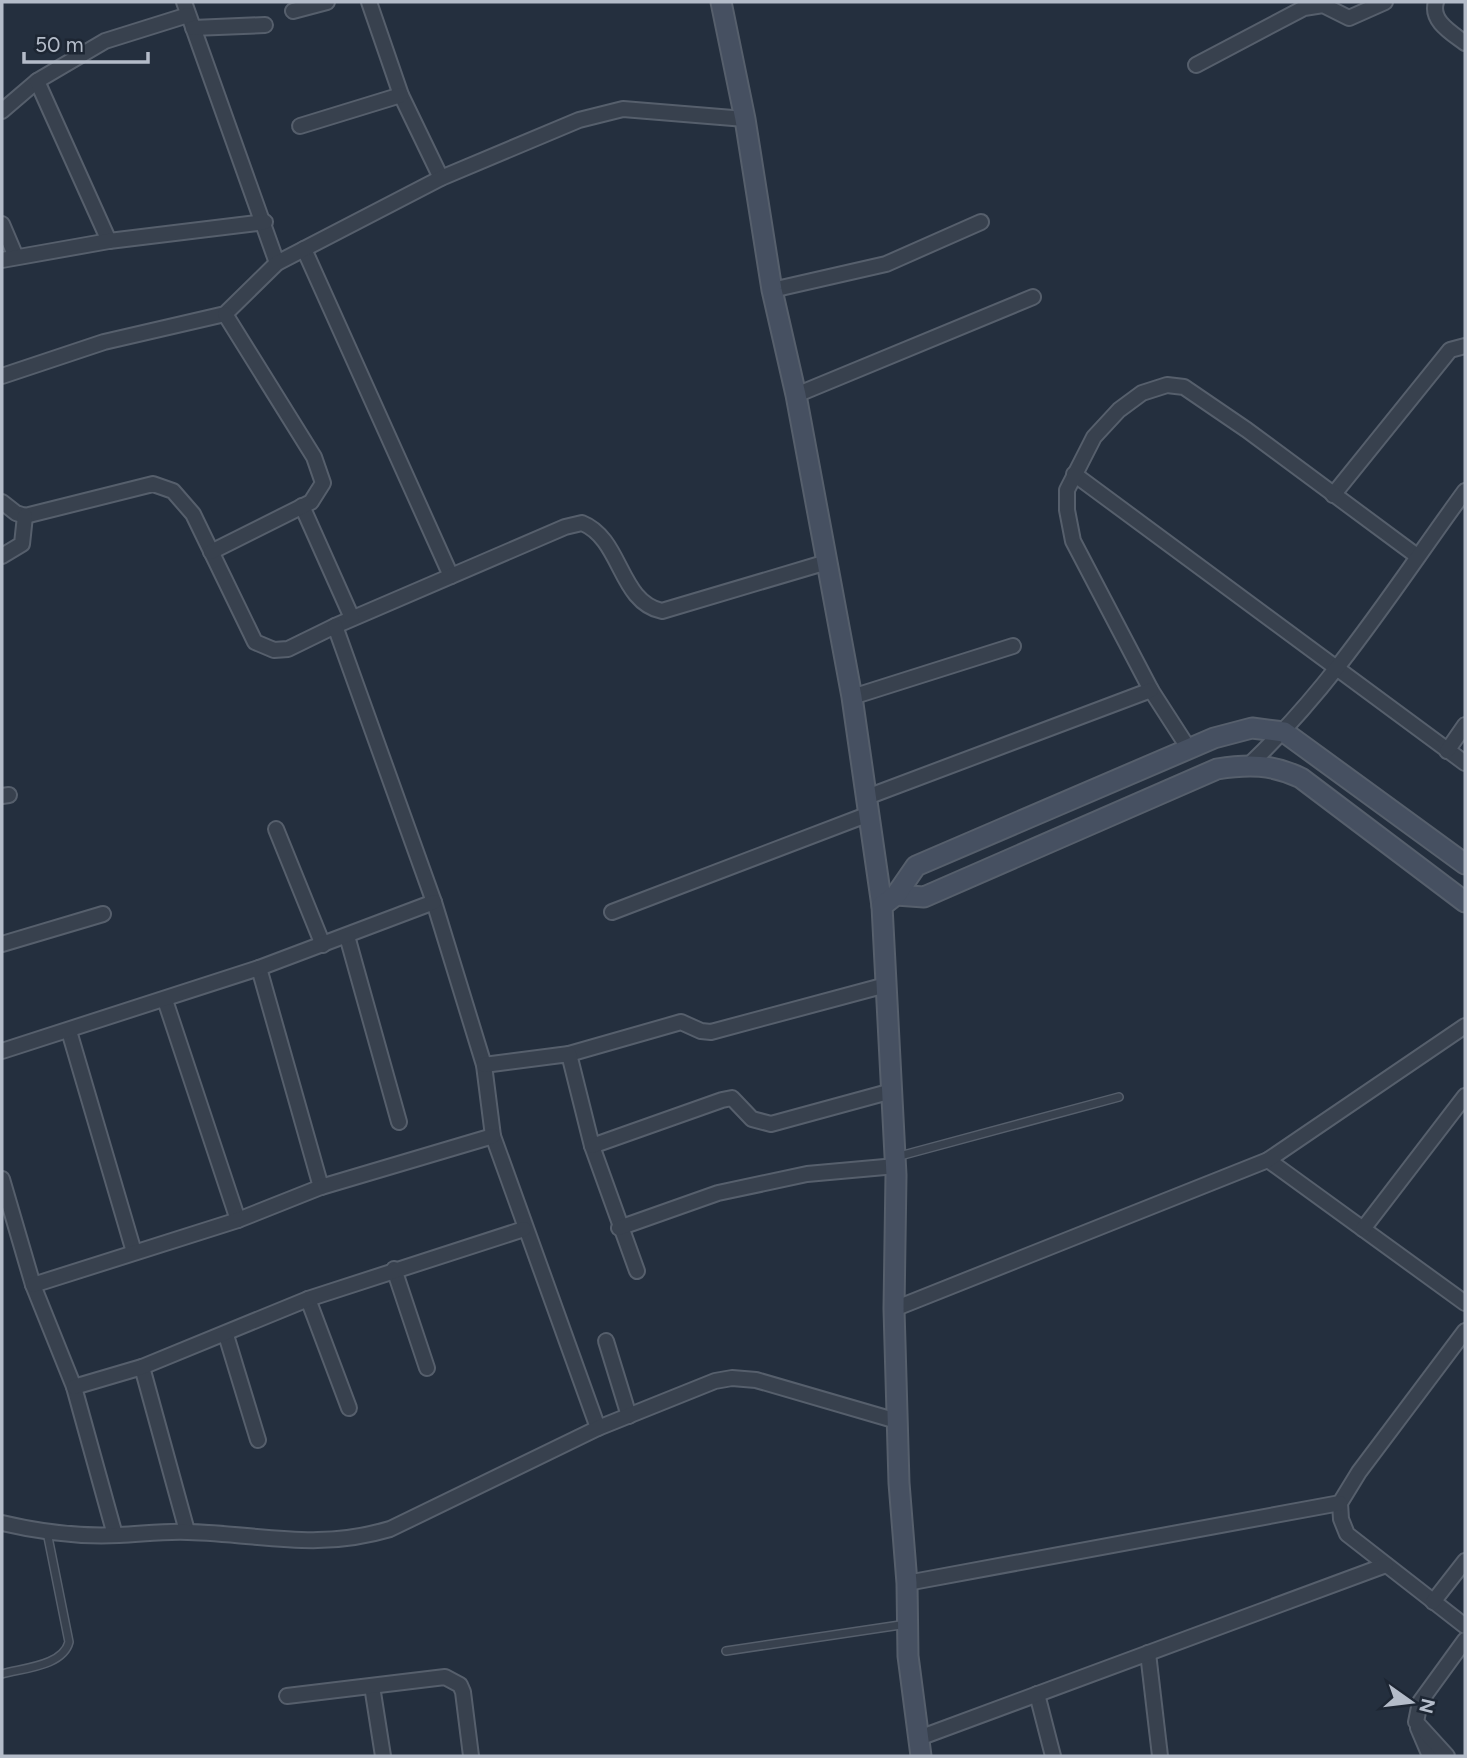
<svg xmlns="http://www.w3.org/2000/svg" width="1467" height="1758" font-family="Figtree,sans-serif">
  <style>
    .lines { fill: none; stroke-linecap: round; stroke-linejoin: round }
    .lane-casing { stroke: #565f6c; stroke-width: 10 }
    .street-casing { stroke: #565f6c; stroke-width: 18 }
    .secondary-casing { stroke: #565f6c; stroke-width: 23 }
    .lane { stroke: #38414e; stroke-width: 7 }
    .street { stroke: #38414e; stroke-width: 14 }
    .secondary { stroke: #465061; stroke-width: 19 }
  </style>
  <rect width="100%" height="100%" fill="#242f3e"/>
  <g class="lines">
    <!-- lane casing -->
    <g class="lane-casing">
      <g id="lane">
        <path d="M896,1157L1119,1097"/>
        <path d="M726,1651L907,1624"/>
        <path d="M2,1674C23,1668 63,1666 69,1642L47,1532"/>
      </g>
    </g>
    <!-- street casing -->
    <g class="street-casing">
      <g id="street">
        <path d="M184,2L277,263"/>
        <path d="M369,2L401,95L441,178"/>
        <path d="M1436,2C1430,21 1452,33 1465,43"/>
        <path d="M293,11L327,2"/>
        <path d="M193,28L265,25"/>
        <path d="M1196,65L1304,8L1323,5L1349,18L1385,2"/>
        <path d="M2,111L37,81"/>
        <path d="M300,126L401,95"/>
        <path d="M2,224L16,257"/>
        <path d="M109,241L37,81L105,41L188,15"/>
        <path d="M304,249L451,576"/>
        <path d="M2,260L109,241L265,222"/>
        <path d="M772,290L886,264L981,222"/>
        <path d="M2,376L104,342L225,314L277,263L441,178L579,120L623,109L745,119"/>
        <path d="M796,395L1033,297"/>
        <path d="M1074,474L1465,763"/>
        <path d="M1333,495L1450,350L1465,346"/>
        <path d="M2,502L16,513L25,516L153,484L173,491L193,514L255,642L274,650L288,649L335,626L565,527L582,523C622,539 619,602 662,611L827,562"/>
        <path d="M302,506L352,618"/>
        <path d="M211,552L311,502L323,483L314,457L225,314"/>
        <path d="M2,556L22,544L25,516"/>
        <path d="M335,626L434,902L484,1065L493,1136L598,1428"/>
        <path d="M852,697L1013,646"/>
        <path d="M1189,749L1151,690L1073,541L1067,510V490L1094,437L1119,410L1142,393L1167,385L1184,387L1247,430L1417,556"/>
        <path d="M1447,751L1465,725"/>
        <path d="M1250,764C1335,684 1397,584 1465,491"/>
        <path d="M2,796L9,795"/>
        <path d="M867,797L1151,690"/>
        <path d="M276,829L323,945"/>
        <path d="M612,912L869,814"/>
        <path d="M347,936L399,1122"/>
        <path d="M2,944L103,914"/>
        <path d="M259,968L321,1187"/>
        <path d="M165,1000L238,1220"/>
        <path d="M69,1031L134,1252"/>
        <path d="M2,1051L259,968L434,902"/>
        <path d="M569,1054L681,1022L701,1031L711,1032L886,985"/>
        <path d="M484,1065L569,1054L592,1146L637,1271"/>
        <path d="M592,1146L722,1100L732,1098L752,1119L771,1124L892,1091"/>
        <path d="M1268,1160L1465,1303"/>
        <path d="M2,1179L33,1285L74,1387L115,1535"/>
        <path d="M619,1228L718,1193L807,1174L896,1166"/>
        <path d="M1363,1229L1465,1096"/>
        <path d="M394,1269L427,1368"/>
        <path d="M33,1285L238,1220L321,1187L493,1136"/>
        <path d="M308,1299L349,1408"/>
        <path d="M894,1309L1268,1160L1465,1026"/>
        <path d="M1465,1331L1359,1472L1340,1503L1341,1519L1347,1534L1465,1626"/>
        <path d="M226,1335L258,1440"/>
        <path d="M606,1341L629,1416"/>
        <path d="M142,1367L187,1531"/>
        <path d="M74,1387L142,1367L308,1299L524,1229"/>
        <path d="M2,1523C40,1532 80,1537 119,1535C142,1534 165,1531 188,1532C263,1534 316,1551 390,1529L598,1428L715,1381L732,1378L756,1380L897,1421"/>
        <path d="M907,1583L1340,1503"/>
        <path d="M1433,1602L1465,1561"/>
        <path d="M1148,1653L1160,1756"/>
        <path d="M372,1686L383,1756"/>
        <path d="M1037,1694L1053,1756"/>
        <path d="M287,1696L445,1677L460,1685L463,1692L471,1756"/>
        <path d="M1418,1728L1430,1756"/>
        <path d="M919,1738L1386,1565"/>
        <path d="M1447,1756L1416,1722L1420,1702L1465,1640"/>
      </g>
    </g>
    <!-- secondary casing -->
    <g class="secondary-casing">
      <g id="secondary">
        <path d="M721,2L745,119L772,290L796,395L852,697L882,906"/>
        <path d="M896,895L924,897L1217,769C1248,764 1272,764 1301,778L1465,902"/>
        <path d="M921,1756L908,1656L907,1583L899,1483L894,1309L896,1175L882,906L896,895L916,866L1214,738L1252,728L1284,732L1465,864"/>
      </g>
    </g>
    <!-- lane -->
    <use href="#lane" class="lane"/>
    <!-- street -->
    <use href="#street" class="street"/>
    <!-- secondary -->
    <use href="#secondary" class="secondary"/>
  </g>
  <!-- border -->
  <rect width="1467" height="1758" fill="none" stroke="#b4bcc9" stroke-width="7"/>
  <!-- north arrow -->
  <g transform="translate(1411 1702) rotate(104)" stroke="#1d2633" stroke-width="5" paint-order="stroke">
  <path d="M0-5L12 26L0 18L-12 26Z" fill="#b4bcc9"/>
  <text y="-10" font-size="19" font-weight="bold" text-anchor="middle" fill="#b4bcc9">N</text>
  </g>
  <!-- scale -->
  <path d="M24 52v10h124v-10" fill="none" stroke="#b4bcc9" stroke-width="3.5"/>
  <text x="35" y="52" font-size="21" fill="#b4bcc9" stroke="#1d2633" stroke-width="5" paint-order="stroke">50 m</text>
</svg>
